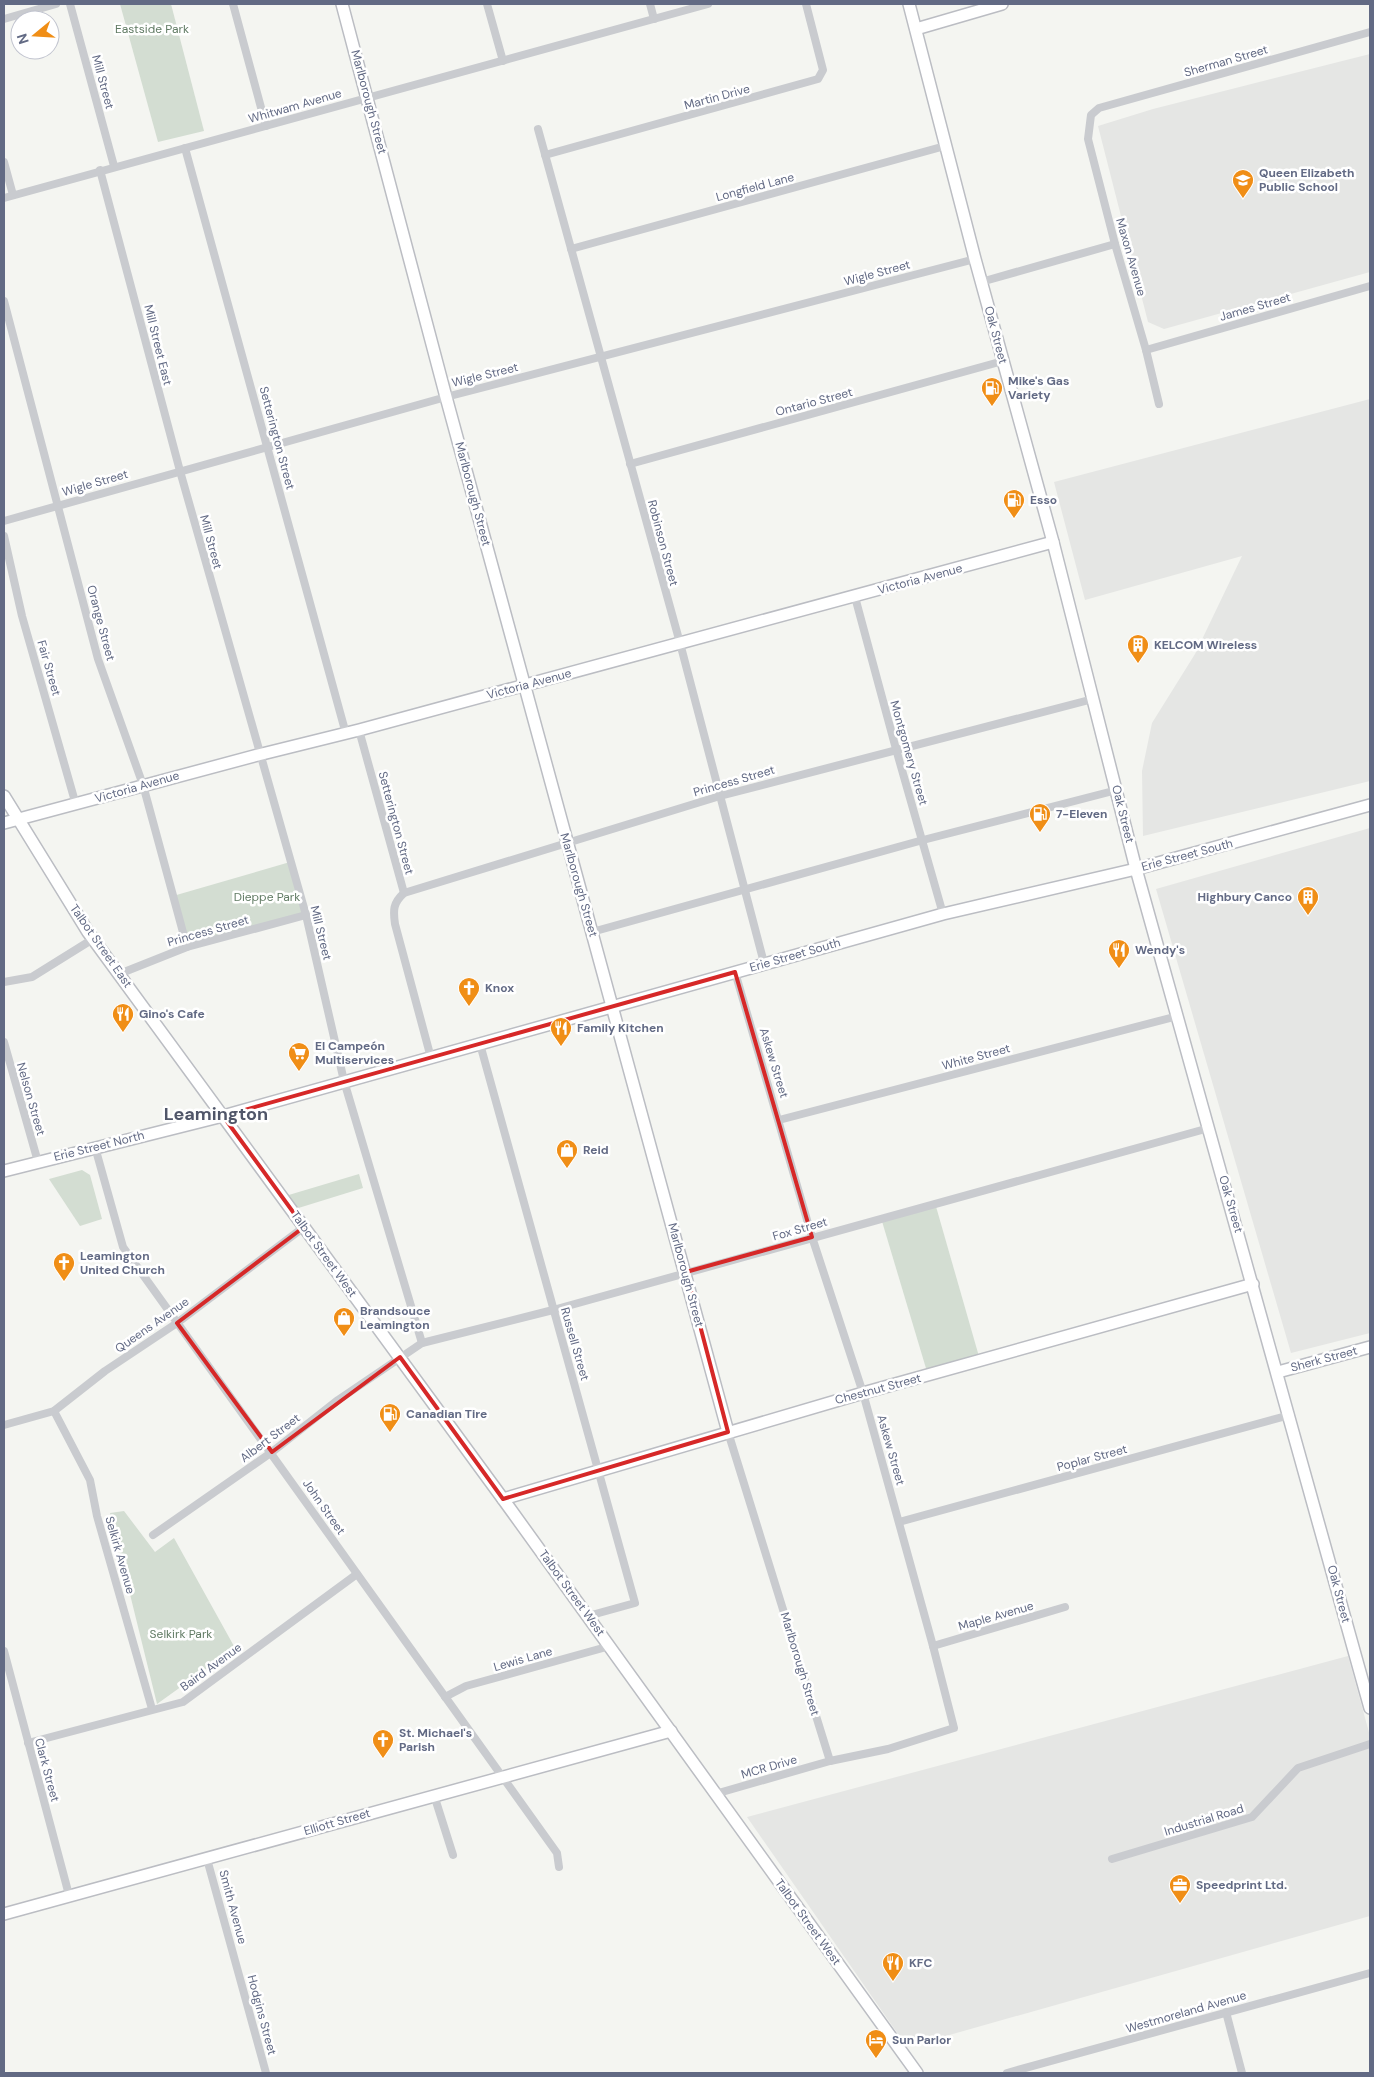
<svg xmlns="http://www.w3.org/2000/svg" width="1374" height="2077" font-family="'DM Sans',sans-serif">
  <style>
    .built { fill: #e5e6e4 }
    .green { fill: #d3ddd2 }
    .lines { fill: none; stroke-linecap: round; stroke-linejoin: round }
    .secondary-casing { stroke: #bbbdc3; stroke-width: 14 }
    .street { stroke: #c9cbcf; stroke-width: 8 }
    .secondary { stroke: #fff; stroke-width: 11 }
    .marked { fill: none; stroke: #d62828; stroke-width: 4; stroke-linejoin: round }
    .labels { text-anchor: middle; stroke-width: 5; stroke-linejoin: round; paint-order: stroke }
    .park-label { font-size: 12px; fill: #617b64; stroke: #fff }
    .street-label { font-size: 12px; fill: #626a84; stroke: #fff }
    .poi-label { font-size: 12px; font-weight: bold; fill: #626a84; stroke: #fff; text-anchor: start }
    .district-label { font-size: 18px; font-weight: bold; fill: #505669; stroke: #fff }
  </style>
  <rect width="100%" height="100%" fill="#f4f5f1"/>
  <!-- built -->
  <g class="built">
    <path d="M1370,54V272L1164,329L1148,322L1098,126L1153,109Z"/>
    <path d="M1370,399V781L1143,836L1142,771L1152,723L1195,654L1242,556L1085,600L1054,482Z"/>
    <path d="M1370,828V1333L1291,1353L1156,889Z"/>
    <path d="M1348,1656L1370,1736V1916L907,2047L747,1817Z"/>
  </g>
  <!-- green -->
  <g class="green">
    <path d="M120,4H171L204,131L158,142Z"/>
    <path d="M290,862L306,915L187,947L173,896Z"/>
    <path d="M82,1170L90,1175L102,1219L80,1226L49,1179Z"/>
    <path d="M359,1174L363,1188L292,1210L282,1197Z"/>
    <path d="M935,1203L980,1360L928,1375L881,1218Z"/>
    <path d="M124,1511L155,1552L174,1538L235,1648L157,1704L110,1513Z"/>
  </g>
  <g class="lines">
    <!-- secondary casing -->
    <g class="secondary-casing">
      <g id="secondary">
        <path d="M342,4L446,397L728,1432"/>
        <path d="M909,4L975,259L1053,542L1136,869L1370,1708"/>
        <path d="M916,29L1002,4"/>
        <path d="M4,796L88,932L503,1499L917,2073"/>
        <path d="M4,823L258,755L359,730L1053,542"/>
        <path d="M4,1171L223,1116L943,914L1136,869L1370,805"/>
        <path d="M1278,1372L1370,1347"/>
        <path d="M503,1499L863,1393L1253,1284"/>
        <path d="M4,1914L671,1731"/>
      </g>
    </g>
    <!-- street -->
    <g class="street">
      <path d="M70,4L114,166"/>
      <path d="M233,4L266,126"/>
      <path d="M487,4L503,61"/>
      <path d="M650,4L654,19"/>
      <path d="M4,19L56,4"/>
      <path d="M538,129L680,643L764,963"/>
      <path d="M185,148L346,734"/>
      <path d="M545,155L818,79L823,70L806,4"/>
      <path d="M4,162L13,195"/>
      <path d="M100,170L180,471L306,915L344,1081L422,1343"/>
      <path d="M4,198L708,4"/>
      <path d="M571,249L945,146"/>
      <path d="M981,282L1115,244"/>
      <path d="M4,301L98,659L143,785L187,947"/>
      <path d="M1146,350L1370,286"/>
      <path d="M1159,404L1146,350L1115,244L1088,139L1091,115L1099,108L1370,32"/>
      <path d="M630,464L1003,361"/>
      <path d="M4,521L446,397L975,259"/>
      <path d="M4,536L22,616L76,805"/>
      <path d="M855,597L896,749L943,914"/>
      <path d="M359,730L404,893"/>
      <path d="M592,932L923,840L1117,790"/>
      <path d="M119,974L187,947L306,915"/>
      <path d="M4,982L32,977L93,939"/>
      <path d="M4,1042L38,1162"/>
      <path d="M480,1044L635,1603L588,1616"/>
      <path d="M431,1058L395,924C393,910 393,903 404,893L720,796L1093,699"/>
      <path d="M779,1120L1178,1016"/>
      <path d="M95,1147L123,1247L557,1853L559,1867"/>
      <path d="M54,1411L90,1480L97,1516L152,1709"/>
      <path d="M4,1425L54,1411L105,1371L177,1323L304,1227"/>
      <path d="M728,1432L830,1761"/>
      <path d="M899,1522L1290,1415"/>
      <path d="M153,1535L272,1452L338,1400L422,1343L553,1310L1209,1128"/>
      <path d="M933,1646L1065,1607"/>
      <path d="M4,1651L69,1895"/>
      <path d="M445,1697L466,1686L610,1646"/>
      <path d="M28,1743L183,1702L357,1574"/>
      <path d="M715,1794L830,1761L888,1749L954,1728L933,1646L863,1393L812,1237L735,972"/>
      <path d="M434,1795L453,1855"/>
      <path d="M207,1859L266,2073"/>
      <path d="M1112,1859L1252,1817L1298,1768L1370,1744"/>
      <path d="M1226,2012L1242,2073"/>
      <path d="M1007,2073L1370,1973"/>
    </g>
    <!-- secondary -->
    <use href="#secondary" class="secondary"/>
  </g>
  <!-- marked area -->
  <path class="marked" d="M735,972L812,1237L686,1272L728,1432L503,1499L400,1357L272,1452L177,1323L304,1227L223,1116Z"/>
  <!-- icons -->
  <defs>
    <g id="school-pin" transform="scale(1.125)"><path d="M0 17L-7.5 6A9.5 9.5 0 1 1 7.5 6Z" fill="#f08e16" stroke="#fff"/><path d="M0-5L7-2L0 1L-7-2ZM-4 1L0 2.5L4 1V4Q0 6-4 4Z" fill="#fff"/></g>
    <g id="fuel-pin" transform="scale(1.125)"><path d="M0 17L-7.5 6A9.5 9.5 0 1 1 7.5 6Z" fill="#f08e16" stroke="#fff"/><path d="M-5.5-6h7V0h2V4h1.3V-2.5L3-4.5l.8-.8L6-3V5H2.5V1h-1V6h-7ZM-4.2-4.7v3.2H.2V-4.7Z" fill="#fff"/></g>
    <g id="building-pin" transform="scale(1.125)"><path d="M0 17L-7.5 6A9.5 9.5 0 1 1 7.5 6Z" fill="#f08e16" stroke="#fff"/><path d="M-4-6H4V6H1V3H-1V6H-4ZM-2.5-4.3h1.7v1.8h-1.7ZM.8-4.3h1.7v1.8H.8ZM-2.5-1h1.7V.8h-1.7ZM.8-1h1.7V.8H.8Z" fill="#fff"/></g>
    <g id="restaurant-pin" transform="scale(1.125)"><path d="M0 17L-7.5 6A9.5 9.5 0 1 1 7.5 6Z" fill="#f08e16" stroke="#fff"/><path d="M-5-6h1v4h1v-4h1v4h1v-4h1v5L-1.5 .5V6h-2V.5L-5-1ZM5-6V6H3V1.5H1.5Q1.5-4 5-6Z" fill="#fff"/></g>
    <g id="church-pin" transform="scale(1.125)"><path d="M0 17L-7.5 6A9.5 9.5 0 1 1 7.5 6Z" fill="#f08e16" stroke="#fff"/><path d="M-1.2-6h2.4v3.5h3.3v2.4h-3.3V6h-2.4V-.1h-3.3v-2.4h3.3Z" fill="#fff"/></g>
    <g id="supermarket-pin" transform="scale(1.125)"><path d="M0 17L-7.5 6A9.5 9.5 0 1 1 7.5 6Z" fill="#f08e16" stroke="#fff"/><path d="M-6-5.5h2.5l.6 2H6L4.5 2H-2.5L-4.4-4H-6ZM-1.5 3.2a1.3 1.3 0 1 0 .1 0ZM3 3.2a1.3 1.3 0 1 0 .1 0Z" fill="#fff"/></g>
    <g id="shop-pin" transform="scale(1.125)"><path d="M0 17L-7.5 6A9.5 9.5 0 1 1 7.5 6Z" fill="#f08e16" stroke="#fff"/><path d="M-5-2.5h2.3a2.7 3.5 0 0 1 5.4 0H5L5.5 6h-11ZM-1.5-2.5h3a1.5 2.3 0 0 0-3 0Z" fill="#fff"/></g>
    <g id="office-pin" transform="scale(1.125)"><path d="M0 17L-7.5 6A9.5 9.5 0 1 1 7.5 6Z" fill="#f08e16" stroke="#fff"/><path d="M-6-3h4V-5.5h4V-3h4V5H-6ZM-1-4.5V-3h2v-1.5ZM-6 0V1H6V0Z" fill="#fff"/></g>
    <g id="hotel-pin" transform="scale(1.125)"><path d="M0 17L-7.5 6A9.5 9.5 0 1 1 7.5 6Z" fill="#f08e16" stroke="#fff"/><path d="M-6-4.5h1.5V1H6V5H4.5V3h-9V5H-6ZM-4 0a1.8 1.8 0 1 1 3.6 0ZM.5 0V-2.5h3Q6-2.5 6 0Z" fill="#fff"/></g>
  </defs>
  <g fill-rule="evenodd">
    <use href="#school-pin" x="1243" y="180"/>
    <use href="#fuel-pin" x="992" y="388"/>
    <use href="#fuel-pin" x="1014" y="500"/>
    <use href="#building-pin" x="1138" y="645"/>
    <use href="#fuel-pin" x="1040" y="814"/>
    <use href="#building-pin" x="1308" y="897"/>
    <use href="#restaurant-pin" x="1119" y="950"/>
    <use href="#church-pin" x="469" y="988"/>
    <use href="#restaurant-pin" x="123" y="1014"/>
    <use href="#restaurant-pin" x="561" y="1028"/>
    <use href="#supermarket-pin" x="299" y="1053"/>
    <use href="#shop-pin" x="567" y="1150"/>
    <use href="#church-pin" x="64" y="1263"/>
    <use href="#shop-pin" x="344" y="1318"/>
    <use href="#fuel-pin" x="390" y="1414"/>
    <use href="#church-pin" x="383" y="1740"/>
    <use href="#office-pin" x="1180" y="1885"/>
    <use href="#restaurant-pin" x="893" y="1963"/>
    <use href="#hotel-pin" x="876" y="2040"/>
  </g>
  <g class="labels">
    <!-- park labels -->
    <g class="park-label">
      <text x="152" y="33">Eastside Park</text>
      <text x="267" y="901">Dieppe Park</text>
      <text x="181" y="1638">Selkirk Park</text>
    </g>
    <!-- street labels -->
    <g class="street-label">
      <text transform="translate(1226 61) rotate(-16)" y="4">Sherman Street</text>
      <text transform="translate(103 82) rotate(75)" y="4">Mill Street</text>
      <text transform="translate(717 97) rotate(-15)" y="4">Martin Drive</text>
      <text transform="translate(369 102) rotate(75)" y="4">Marlborough Street</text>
      <text transform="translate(295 106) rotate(-16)" y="4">Whitwam Avenue</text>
      <text transform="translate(755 187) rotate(-15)" y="4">Longfield Lane</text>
      <text transform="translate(1131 257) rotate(74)" y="4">Maxon Avenue</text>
      <text transform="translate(877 273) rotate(-15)" y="4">Wigle Street</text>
      <text transform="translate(1255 307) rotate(-16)" y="4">James Street</text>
      <text transform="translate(996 335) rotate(75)" y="4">Oak Street</text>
      <text transform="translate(158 345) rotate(76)" y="4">Mill Street East</text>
      <text transform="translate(485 375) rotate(-14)" y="4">Wigle Street</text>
      <text transform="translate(814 402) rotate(-15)" y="4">Ontario Street</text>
      <text transform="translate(277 438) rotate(75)" y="4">Setterington Street</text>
      <text transform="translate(95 483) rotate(-16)" y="4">Wigle Street</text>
      <text transform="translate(473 494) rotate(75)" y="4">Marlborough Street</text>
      <text transform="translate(211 542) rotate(75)" y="4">Mill Street</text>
      <text transform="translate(663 543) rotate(75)" y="4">Robinson Street</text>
      <text transform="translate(920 579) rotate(-15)" y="4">Victoria Avenue</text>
      <text transform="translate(101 623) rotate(75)" y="4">Orange Street</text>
      <text transform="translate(49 668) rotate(74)" y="4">Fair Street</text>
      <text transform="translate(529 684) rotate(-15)" y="4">Victoria Avenue</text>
      <text transform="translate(909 753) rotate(74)" y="4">Montgomery Street</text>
      <text transform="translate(734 781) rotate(-16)" y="4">Princess Street</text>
      <text transform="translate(137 787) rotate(-16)" y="4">Victoria Avenue</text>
      <text transform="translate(1123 814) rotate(76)" y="4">Oak Street</text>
      <text transform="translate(396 823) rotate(75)" y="4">Setterington Street</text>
      <text transform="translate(1187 855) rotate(-15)" y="4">Erie Street South</text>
      <text transform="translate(579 885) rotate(74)" y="4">Marlborough Street</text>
      <text transform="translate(208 931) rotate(-16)" y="4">Princess Street</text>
      <text transform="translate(321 933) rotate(76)" y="4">Mill Street</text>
      <text transform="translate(101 946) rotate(55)" y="4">Talbot Street East</text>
      <text transform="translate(795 955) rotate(-16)" y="4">Erie Street South</text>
      <text transform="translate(976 1057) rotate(-15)" y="4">White Street</text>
      <text transform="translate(774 1063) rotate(73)" y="4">Askew Street</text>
      <text transform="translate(31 1099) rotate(74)" y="4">Nelson Street</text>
      <text transform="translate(99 1146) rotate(-14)" y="4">Erie Street North</text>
      <text transform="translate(1231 1204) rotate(74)" y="4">Oak Street</text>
      <text transform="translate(800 1229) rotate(-16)" y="4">Fox Street</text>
      <text transform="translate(324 1254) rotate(54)" y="4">Talbot Street West</text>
      <text transform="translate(686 1275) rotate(75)" y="4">Marlborough Street</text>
      <text transform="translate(152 1325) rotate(-35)" y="4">Queens Avenue</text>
      <text transform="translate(575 1344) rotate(74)" y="4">Russell Street</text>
      <text transform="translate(1324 1359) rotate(-15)" y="4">Sherk Street</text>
      <text transform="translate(878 1389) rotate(-15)" y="4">Chestnut Street</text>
      <text transform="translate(270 1438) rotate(-37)" y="4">Albert Street</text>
      <text transform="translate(891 1450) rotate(74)" y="4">Askew Street</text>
      <text transform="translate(1092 1458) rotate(-15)" y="4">Poplar Street</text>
      <text transform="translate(324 1507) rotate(55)" y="4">John Street</text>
      <text transform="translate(120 1555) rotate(74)" y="4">Selkirk Avenue</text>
      <text transform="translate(572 1593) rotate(54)" y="4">Talbot Street West</text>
      <text transform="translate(1339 1594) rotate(75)" y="4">Oak Street</text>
      <text transform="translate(996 1616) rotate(-16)" y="4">Maple Avenue</text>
      <text transform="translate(523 1659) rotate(-16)" y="4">Lewis Lane</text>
      <text transform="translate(800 1664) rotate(73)" y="4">Marlborough Street</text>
      <text transform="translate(211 1667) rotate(-36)" y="4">Baird Avenue</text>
      <text transform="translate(769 1767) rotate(-16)" y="4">MCR Drive</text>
      <text transform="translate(47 1770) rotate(75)" y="4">Clark Street</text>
      <text transform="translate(1204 1820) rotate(-17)" y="4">Industrial Road</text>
      <text transform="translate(337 1822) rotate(-16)" y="4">Elliott Street</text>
      <text transform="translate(233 1907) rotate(75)" y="4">Smith Avenue</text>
      <text transform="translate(808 1922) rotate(54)" y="4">Talbot Street West</text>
      <text transform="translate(1186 2012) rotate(-16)" y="4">Westmoreland Avenue</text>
      <text transform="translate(262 2015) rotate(75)" y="4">Hodgins Street</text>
    </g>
    <!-- poi labels -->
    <g class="poi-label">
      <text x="1259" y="177">Queen Elizabeth<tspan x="1259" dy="14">Public School</tspan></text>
      <text x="1008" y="385">Mike's Gas<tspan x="1008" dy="14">Variety</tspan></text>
      <text x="1030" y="504">Esso</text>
      <text x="1154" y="649">KELCOM Wireless</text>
      <text x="1056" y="818">7-Eleven</text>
      <text x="1292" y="901" text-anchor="end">Highbury Canco</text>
      <text x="1135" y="954">Wendy's</text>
      <text x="485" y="992">Knox</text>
      <text x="139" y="1018">Gino's Cafe</text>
      <text x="577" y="1032">Family Kitchen</text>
      <text x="315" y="1050">El Campeón<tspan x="315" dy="14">Multiservices</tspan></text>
      <text x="583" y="1154">Reid</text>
      <text x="80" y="1260">Leamington<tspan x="80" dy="14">United Church</tspan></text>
      <text x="360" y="1315">Brandsouce<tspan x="360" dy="14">Leamington</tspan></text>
      <text x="406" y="1418">Canadian Tire</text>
      <text x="399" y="1737">St. Michael's<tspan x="399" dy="14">Parish</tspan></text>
      <text x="1196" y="1889">Speedprint Ltd.</text>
      <text x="909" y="1967">KFC</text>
      <text x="892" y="2044">Sun Parlor</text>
    </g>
    <!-- district labels -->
    <g class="district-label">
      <text x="216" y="1120">Leamington</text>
    </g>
  </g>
  <!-- border -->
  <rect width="1374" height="2077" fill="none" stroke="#626a84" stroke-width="10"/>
  <!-- north arrow -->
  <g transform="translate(35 35) rotate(252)"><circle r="24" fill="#ffffff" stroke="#c0c3ce"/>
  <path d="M0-4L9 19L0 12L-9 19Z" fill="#f08e16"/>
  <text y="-8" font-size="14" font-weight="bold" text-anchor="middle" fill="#626a84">N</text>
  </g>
</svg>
